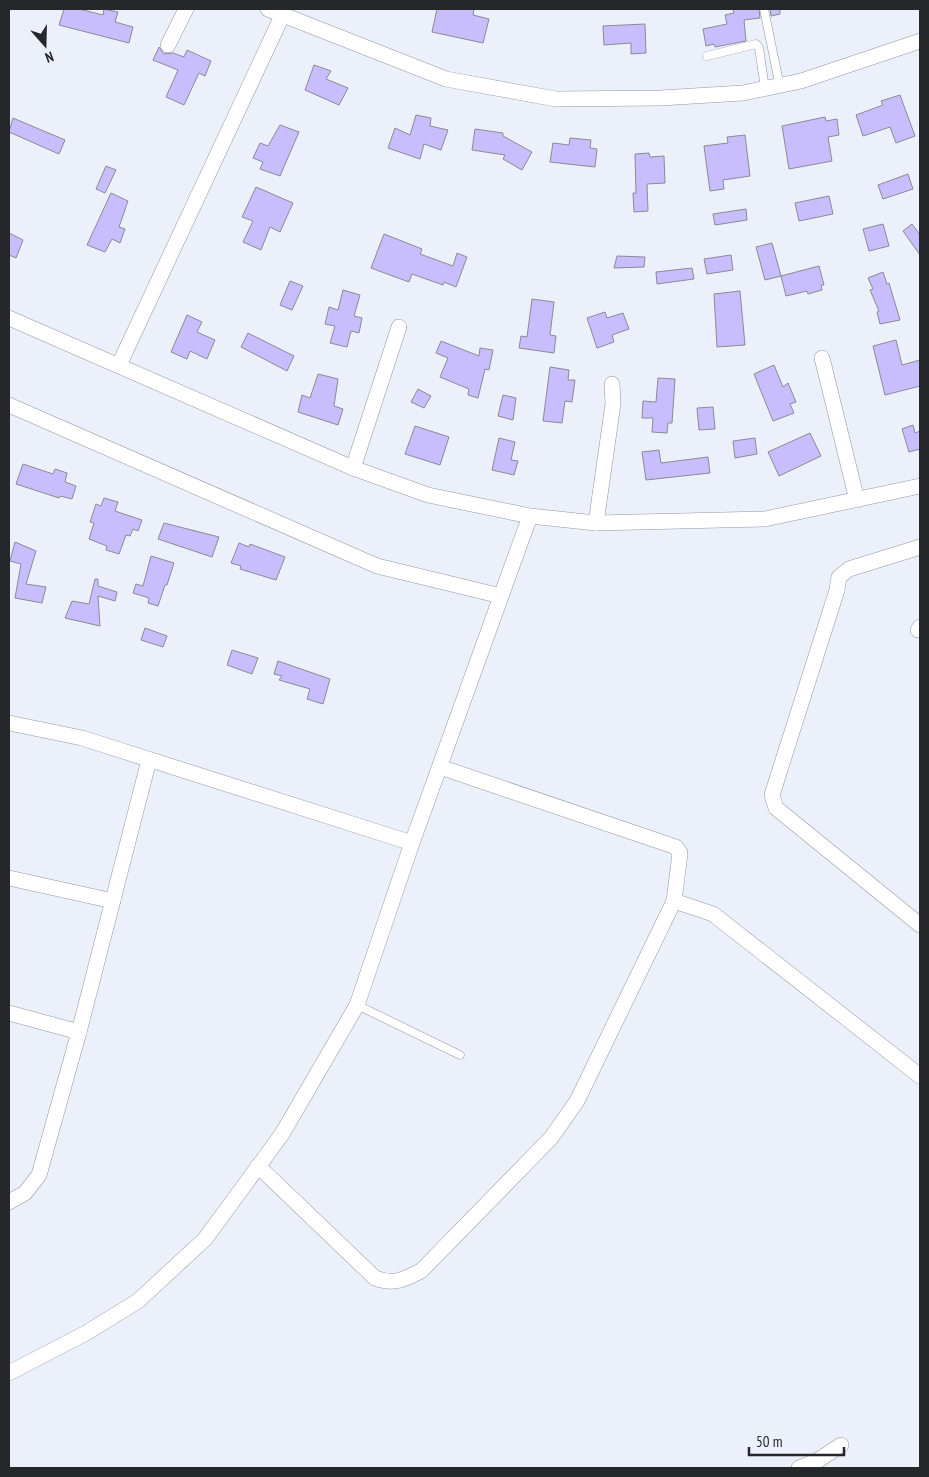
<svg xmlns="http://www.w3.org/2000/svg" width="929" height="1477" font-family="'PT Sans Narrow',sans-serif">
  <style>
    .building { fill: #c8bdfd; stroke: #8b8a95 }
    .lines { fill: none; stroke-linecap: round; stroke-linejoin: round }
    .service-casing { stroke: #9297a1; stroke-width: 9 }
    .minor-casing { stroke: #9297a1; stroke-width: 16 }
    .service { stroke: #fff; stroke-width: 8 }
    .minor { stroke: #fff; stroke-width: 15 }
  </style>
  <rect width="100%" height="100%" fill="#ebf0fb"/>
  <!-- building -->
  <g class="building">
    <path d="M64,9H79L103,15L104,9L118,12L115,22L133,27L129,43L59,25Z"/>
    <path d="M437,9H474L473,15L489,19L483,43L432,32Z"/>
    <path d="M733,9H759L760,18L744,20L746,41L715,47L714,44L706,46L703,29L727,24L725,15L734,13Z"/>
    <path d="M770,9H780V14L771,16Z"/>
    <path d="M645,24L646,53L631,54V43L604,45L603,26Z"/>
    <path d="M159,47L164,54L173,53L184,57L187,50L211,61L205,76L199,73L184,105L166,97L178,70L153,60Z"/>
    <path d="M314,65L331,71L326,79L348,88L339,105L305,90Z"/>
    <path d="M900,95L915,136L896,143L890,127L863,136L856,115L883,105L881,101Z"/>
    <path d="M416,115L431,118L430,126L448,130L441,150L424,144L420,159L388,148L395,128L410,135Z"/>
    <path d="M825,117L826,121L837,119L839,135L828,137L832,161L789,169L782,126Z"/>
    <path d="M13,118L65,140L59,154L9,132Z"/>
    <path d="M280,125L299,132L280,176L260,169L263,162L253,158L260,143L268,146Z"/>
    <path d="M475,129L503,133V136L532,152L522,170L503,159L505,155L472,150Z"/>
    <path d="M745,135L750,176L723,180L724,189L710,191L704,146L728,143L727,137Z"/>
    <path d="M570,138L591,140L590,148L597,149L595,167L550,162L553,143L569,145Z"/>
    <path d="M649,153L650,157L664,156L665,183L647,184L648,211L634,212L633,193H636L635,154Z"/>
    <path d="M106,166L116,170L105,193L96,189Z"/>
    <path d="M908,174L913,189L883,199L878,185Z"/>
    <path d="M256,187L293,203L280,232L270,227L261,250L243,242L253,221L242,217Z"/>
    <path d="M111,193L128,201L119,227L125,229L120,243L112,239L105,252L87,245Z"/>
    <path d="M829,196L833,214L799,221L795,203Z"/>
    <path d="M746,209L747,220L715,225L713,214Z"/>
    <path d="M883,224L889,246L869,251L863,229Z"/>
    <path d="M912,224L920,235V255L903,231Z"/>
    <path d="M9,233L23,240L16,258L9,255Z"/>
    <path d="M384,234L422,249L420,254L453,266L457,253L467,257L456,287L444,282L443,285L412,274L409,282L371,268Z"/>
    <path d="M772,243L781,276L765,280L756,247Z"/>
    <path d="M731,255L733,270L707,274L704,259Z"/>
    <path d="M617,256L645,257L644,267L614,268Z"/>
    <path d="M819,266L824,285H821L822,290L808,294L807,291L786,296L781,276Z"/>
    <path d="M692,268L694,279L657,284L656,272Z"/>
    <path d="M883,272L887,284L889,283L900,320L880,324L877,312L879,311L870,290L873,289L868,278Z"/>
    <path d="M290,281L303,286L292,310L280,305Z"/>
    <path d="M343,290L360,295L354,316L362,318L359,333L351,331L347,347L330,343L335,326L325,324L329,307L338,310Z"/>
    <path d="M740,291L745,345L717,347L714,294Z"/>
    <path d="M532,299L554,302L550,335L556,336L554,353L519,348L521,336L527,337Z"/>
    <path d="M605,312L607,318L623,313L629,329L612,335L614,342L597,348L587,318Z"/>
    <path d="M187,315L202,322L197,332L215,340L207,359L190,351L187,359L171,352Z"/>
    <path d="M248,333L294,356L287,371L241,347Z"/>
    <path d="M896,340L902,365L920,360V386L885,395L873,346Z"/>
    <path d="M441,341L479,356L480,348L493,350L489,370L485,369L478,398L468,395L469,389L440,377L448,358L436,353Z"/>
    <path d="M774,365L783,387L788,383L796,402L790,404L794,413L773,421L754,374Z"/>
    <path d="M550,367L569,370L568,380H575L572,402L565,401L562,423L543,421Z"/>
    <path d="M318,374L338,379L334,406L343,409L338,425L298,412L302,395L310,398Z"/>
    <path d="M658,378L675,379L672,423H668L667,433L652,432L653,418H642L643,401L656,402Z"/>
    <path d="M418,389L431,396L424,408L411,402Z"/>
    <path d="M503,395L516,398L513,420L498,416Z"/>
    <path d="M713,407L715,429L699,430L697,408Z"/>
    <path d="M913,425L915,433L920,431V449L909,452L902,429Z"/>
    <path d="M415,426L449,437L440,465L405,454Z"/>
    <path d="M810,433L821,456L779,476L768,452Z"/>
    <path d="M499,438L515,442L511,460L518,461L514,475L492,470Z"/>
    <path d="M755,438L757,454L735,458L733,441Z"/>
    <path d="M659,450L661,463L708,457L710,473L646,480L642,452Z"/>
    <path d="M23,464L53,474L55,469L67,473L65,482L76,486L72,499L60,496L59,498L16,484Z"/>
    <path d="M104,498L118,502L115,511L142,520L138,531L133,529L130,536L126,535L119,554L106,550L107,546L89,539L94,523L90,522L96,504L101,506Z"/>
    <path d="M164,523L219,537L212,557L158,539Z"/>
    <path d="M15,542L36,551L26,584L46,587L42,603L15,598L21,564L10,561Z"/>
    <path d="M239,543L249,547L250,544L285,557L276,580L240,569L241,566L231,563Z"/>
    <path d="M151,556L174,563L167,585H165L158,606L148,603L149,598L133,593L136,584L143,586Z"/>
    <path d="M95,579H98V586L117,592L115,601L98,596L100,626L65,618L72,601L89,604Z"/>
    <path d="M145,628L167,636L163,647L141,640Z"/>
    <path d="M232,650L258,658L252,674L227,665Z"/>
    <path d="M278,661L330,679L323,704L307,699L310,689L279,680L282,676L274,674Z"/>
  </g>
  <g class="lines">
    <!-- service casing -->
    <g class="service-casing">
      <g id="service">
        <path d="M764,9L780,87"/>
        <path d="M707,56L756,44L759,48L765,89"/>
        <path d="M357,1005L460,1055"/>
      </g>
    </g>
    <!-- minor casing -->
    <g class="minor-casing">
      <g id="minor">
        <path d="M268,9L446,79L556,99L660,98L743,93L801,81L920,41"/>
        <path d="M168,45L186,9"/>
        <path d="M9,318L353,468L428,495L530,516L596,523L765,519L920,486"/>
        <path d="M822,358L857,500"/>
        <path d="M119,365L283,14"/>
        <path d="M9,405L377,566L501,596"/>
        <path d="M353,468L399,327"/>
        <path d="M596,523L613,404L612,384"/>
        <path d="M920,547L849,569L839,577L837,590L772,795L776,808L920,925"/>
        <path d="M918,630L920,627"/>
        <path d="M9,723L82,738L412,843"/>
        <path d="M440,767L676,847L680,853L674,901L713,914L920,1076"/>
        <path d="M9,878L113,901"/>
        <path d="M9,1013L79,1032"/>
        <path d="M258,1166L375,1278C393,1285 403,1280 421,1271L551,1138L577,1101L674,901"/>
        <path d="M9,1202L25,1193L39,1175L79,1032L149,760"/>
        <path d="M9,1373L86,1333L138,1301L205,1239L282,1134L357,1005L412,843L530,516"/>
        <path d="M799,1468L817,1461L841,1445"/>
      </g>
    </g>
    <!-- service -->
    <use href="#service" class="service"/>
    <!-- minor -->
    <use href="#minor" class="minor"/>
  </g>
  <!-- border -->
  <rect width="929" height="1477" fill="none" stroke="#25272b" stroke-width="20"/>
  <!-- north arrow -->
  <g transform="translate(45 45) rotate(160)" stroke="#ebf0fb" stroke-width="4" paint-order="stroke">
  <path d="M0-4L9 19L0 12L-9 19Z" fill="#25272b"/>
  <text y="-8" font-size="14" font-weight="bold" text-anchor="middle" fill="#25272b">N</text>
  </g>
  <!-- scale -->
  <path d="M749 1447v8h95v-8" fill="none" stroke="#25272b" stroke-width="2.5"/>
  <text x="756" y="1447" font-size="15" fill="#25272b" stroke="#ebf0fb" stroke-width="4" paint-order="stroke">50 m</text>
</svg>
